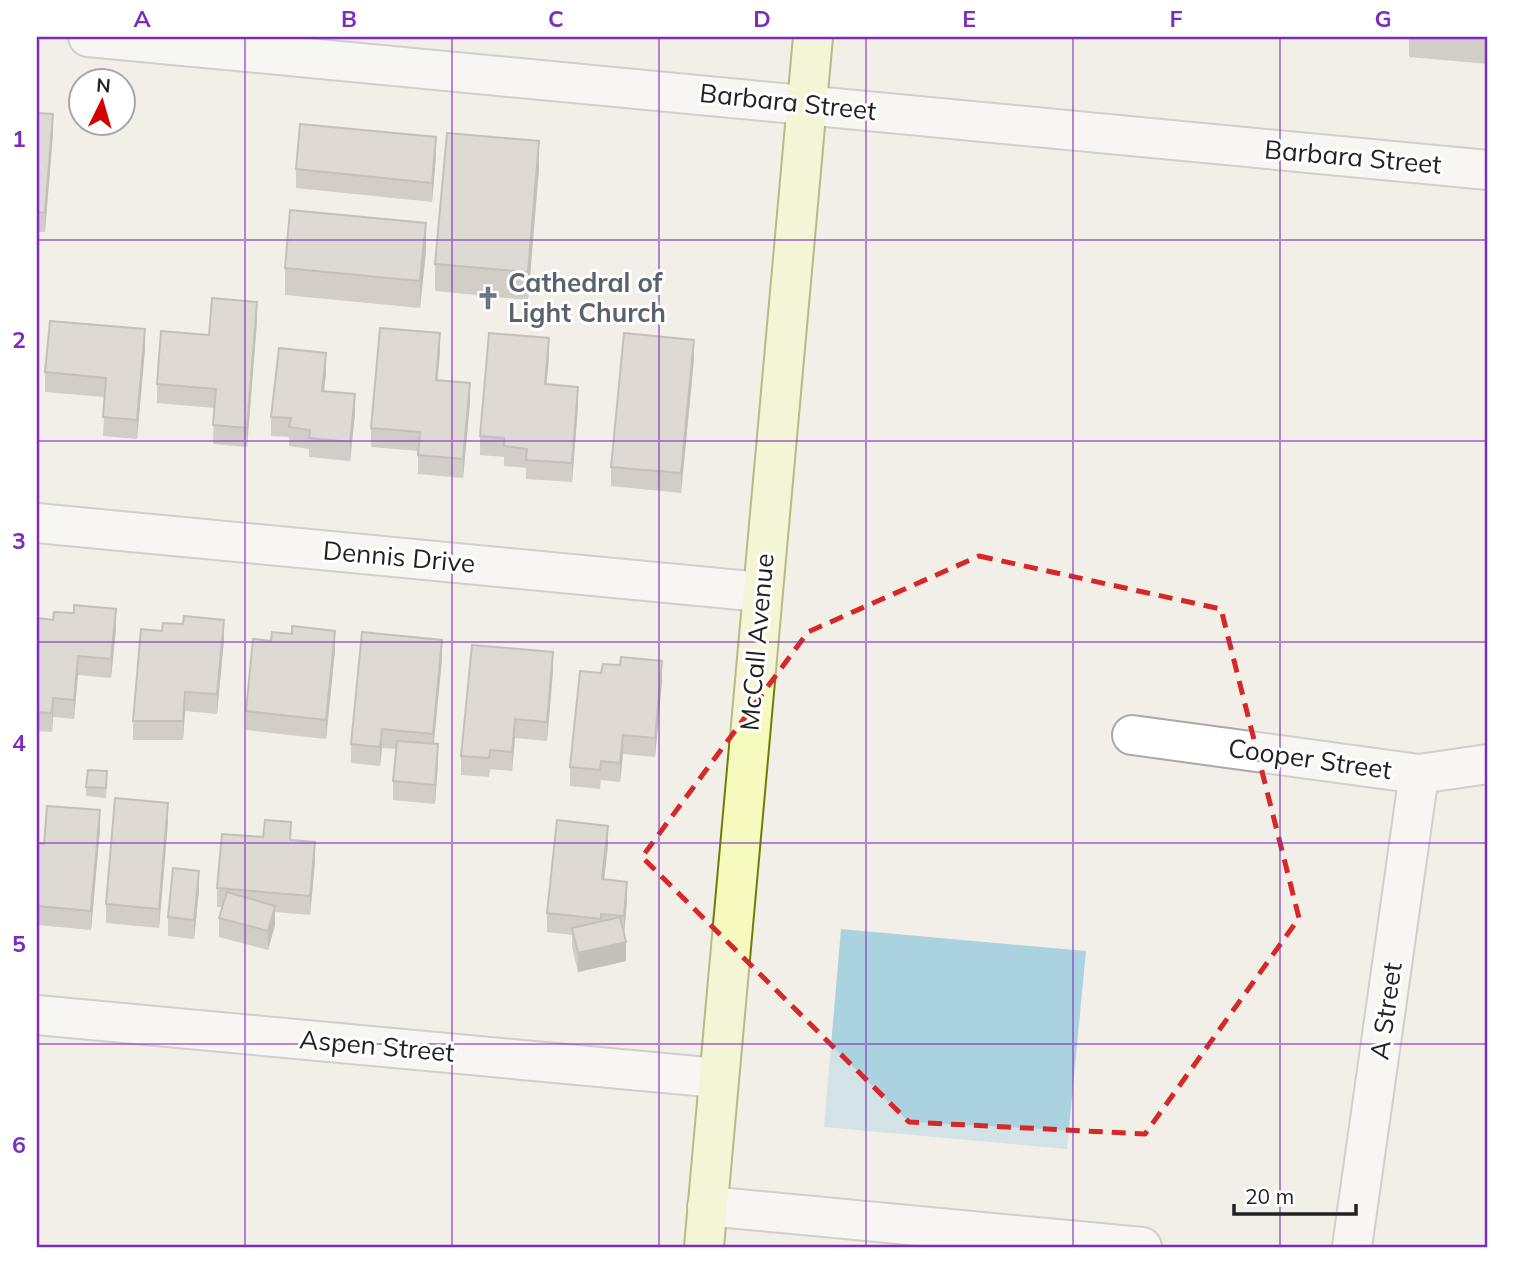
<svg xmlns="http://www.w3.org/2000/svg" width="1525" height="1284" font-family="Mulish,sans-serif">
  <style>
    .water { fill: #aad3df }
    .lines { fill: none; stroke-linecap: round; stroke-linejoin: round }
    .minor-casing { stroke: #a9a9a9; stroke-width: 42 }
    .secondary-casing { stroke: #707d05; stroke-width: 42 }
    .minor { stroke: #fff; stroke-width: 38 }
    .secondary { stroke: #f7fabf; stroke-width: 38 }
    .wall { fill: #aba49e }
    .shaded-wall { fill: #8b8681 }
    .building { fill: #c7bfb8; stroke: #8b8681; stroke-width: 2 }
    .marked { fill: none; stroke: #d62828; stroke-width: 5; stroke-dasharray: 14 9; stroke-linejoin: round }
    .grid { fill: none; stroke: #7b2cbf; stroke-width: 2; stroke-opacity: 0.55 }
    .labels { text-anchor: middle; stroke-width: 6; stroke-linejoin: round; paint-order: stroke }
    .street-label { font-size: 26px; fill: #222; stroke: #fff }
    .worship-label { font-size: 26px; font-weight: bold; fill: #5b616d; stroke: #fff; text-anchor: start }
    .neatline { fill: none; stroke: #7b2cbf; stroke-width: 2.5 }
    .grid-label { font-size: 23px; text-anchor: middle; font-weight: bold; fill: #7b2cbf }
  </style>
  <rect width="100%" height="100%" fill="#f2efe9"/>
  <!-- water -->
  <path class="water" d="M841,929L1086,951L1067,1149L824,1127Z"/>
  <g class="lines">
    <!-- minor casing -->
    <g class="minor-casing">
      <g id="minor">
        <path d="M88,37L1488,170"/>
        <path d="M37,523L761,592"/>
        <path d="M1132,735L1419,774L1488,764"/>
        <path d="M37,1015L718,1078"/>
        <path d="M707,1206L1142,1247"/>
        <path d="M1352,1247L1419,774"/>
      </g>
    </g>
    <!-- secondary casing -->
    <g class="secondary-casing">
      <path id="secondary" d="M704,1247L813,37"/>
    </g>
    <!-- minor -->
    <use href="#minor" class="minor"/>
    <!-- secondary -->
    <use href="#secondary" class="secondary"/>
  </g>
  <!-- wall -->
  <g class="wall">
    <path d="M1409,37H1488V64L1409,57Z"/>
    <path d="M37,113L53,133L45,232H37Z"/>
    <path d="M436,156L432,202L296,188V169Z"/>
    <path d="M539,168L528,300L435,291V264Z"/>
    <path d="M426,251L420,308L285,295V268Z"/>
    <path d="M257,321L247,447L213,444L214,408L157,403V384L209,335Z"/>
    <path d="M145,348L137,439L103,436L105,397L45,392V372Z"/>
    <path d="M440,352L437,380L470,402L463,478L418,474V451L371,447V428Z"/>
    <path d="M549,357L546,384L578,406L572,482L526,479V468L504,466V457L480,455V436Z"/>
    <path d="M694,359L681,493L611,486V467Z"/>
    <path d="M326,372L324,391L355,413L350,461L309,457V449L289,446V437L271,436V417Z"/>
    <path d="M37,618L116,628L111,678L78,675L74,719L53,717L52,732L37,731Z"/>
    <path d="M224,639L217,714L185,711L183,740H133V721Z"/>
    <path d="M335,650L326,739L246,730V711Z"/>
    <path d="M442,659L433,744L438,763L435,804L393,800V781L396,749L382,748L380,766L351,763V744Z"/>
    <path d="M553,671L547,741L515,738L512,771L490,769L489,777L461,775V756Z"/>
    <path d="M662,680L655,757L623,754L620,782L601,780L600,789L570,786V767Z"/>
    <path d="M107,781L106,798L86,796V787Z"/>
    <path d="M168,822L159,928L106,923V904Z"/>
    <path d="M100,829L91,930L37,925V843L44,844Z"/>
    <path d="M291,840L315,861L310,915L275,912V925L268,950L219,937V918L222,907H217V888Z"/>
    <path d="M608,845L604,879L627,901L624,933L626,961L578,972L572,947V935L547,932V913Z"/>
    <path d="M199,890L194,939L168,936V917Z"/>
  </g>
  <!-- shaded-wall -->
  <g class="shaded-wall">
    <path d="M53,114V133L45,232V213Z"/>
    <path d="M436,137V156L432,202V183Z"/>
    <path d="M539,141V168L528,300V272Z"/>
    <path d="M426,223V251L420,308V281Z"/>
    <path d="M257,302V321L247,447V428Z"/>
    <path d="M145,329V348L137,439V420Z"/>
    <path d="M440,333V352L436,399V380Z"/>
    <path d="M549,338V357L545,403V384Z"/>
    <path d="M694,340V359L681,493V473Z"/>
    <path d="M326,353V372L322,410V391Z"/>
    <path d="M470,383V402L463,478V459Z"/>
    <path d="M578,387V406L572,482V463Z"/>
    <path d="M355,394V413L350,461V442Z"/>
    <path d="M116,609V628L111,678V659Z"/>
    <path d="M224,620V639L217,714V694Z"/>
    <path d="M335,631V650L326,739V720Z"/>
    <path d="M442,640V659L433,753V734Z"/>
    <path d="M553,652V671L547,741V722Z"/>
    <path d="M78,656V675L74,719V700Z"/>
    <path d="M662,661V680L655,757V738Z"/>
    <path d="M185,692V711L183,740V721Z"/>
    <path d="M53,698V717L52,732V713Z"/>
    <path d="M515,719V738L512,771V752Z"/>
    <path d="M382,729V748L380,766V747Z"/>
    <path d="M623,735V754L620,782V763Z"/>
    <path d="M438,744V763L435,804V785Z"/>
    <path d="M168,803V822L159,928V909Z"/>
    <path d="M100,810V829L91,930V911Z"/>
    <path d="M608,826V845L602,898V879Z"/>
    <path d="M315,842V861L310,915V896Z"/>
    <path d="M199,871V890L194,939V920Z"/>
    <path d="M627,882V901L624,935V916Z"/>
    <path d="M275,906V925L268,950V931Z"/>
    <path d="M626,942V961L578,972V953Z"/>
  </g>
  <!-- building -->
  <g class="building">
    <path d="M37,113L53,114L45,213L37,212Z"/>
    <path d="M300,124L436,137L432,183L296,169Z"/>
    <path d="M447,133L539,141L528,272L435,264Z"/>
    <path d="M290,210L426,223L420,281L285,268Z"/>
    <path d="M212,298L257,302L247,428L213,425L216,389L157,384L161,331L209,335Z"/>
    <path d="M50,321L145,329L137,420L103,417L106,378L45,372Z"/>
    <path d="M380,328L440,333L436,380L470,383L463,459L418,455L420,432L371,428Z"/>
    <path d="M489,333L549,338L545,384L578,387L572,463L526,460L527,449L504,446V438L480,436Z"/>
    <path d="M624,333L694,340L681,473L611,467Z"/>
    <path d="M279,348L326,353L322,391L355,394L350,442L309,438L310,430L289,427L291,418L271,417Z"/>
    <path d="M74,605L116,609L111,659L78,656L74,700L53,698L52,713L37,712V618L53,620L54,612L74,613Z"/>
    <path d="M184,616L224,620L217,694L185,692L183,721H133L141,629L162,631L163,623L183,624Z"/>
    <path d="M292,626L335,631L326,720L246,711L253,639L271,641L272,632L292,634Z"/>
    <path d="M362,632L442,640L433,734L382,729L380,747L351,744Z"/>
    <path d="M472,645L553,652L547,722L515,719L512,752L490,750L489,758L461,756Z"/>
    <path d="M621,657L662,661L655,738L623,735L620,763L601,761L600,770L570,767L580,671L601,673L603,664L620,665Z"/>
    <path d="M397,741L438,744L435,785L393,781Z"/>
    <path d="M88,770L107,771L106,788L86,787Z"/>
    <path d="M115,798L168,803L159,909L106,904Z"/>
    <path d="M47,806L100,810L91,911L37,906V843L44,844Z"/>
    <path d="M265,820L291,822L290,840L315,842L310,896L217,888L222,834L263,837Z"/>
    <path d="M557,820L608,826L602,879L627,882L624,916L601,914V919L547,913Z"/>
    <path d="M173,868L199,871L194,920L168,917Z"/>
    <path d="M227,892L275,906L268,931L219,918Z"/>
    <path d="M620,917L626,942L578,953L572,928Z"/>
  </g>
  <!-- marked area -->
  <path d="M0 0H1525V1284H0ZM979,556L1221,609L1299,918L1145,1134L909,1122L642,857L808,632Z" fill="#f2efe9" fill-opacity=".55" fill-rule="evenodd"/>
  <path class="marked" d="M979,556L1221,609L1299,918L1145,1134L909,1122L642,857L808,632Z"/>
  <!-- grid -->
  <path class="grid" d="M245,37V1247M452,37V1247M659,37V1247M866,37V1247M1073,37V1247M1280,37V1247M37,240H1488M37,441H1488M37,642H1488M37,843H1488M37,1044H1488"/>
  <!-- icons -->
  <defs>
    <g id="church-bare" transform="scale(1.89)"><path d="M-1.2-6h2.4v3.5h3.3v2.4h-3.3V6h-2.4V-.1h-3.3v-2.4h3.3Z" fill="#6b7280" stroke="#fff" stroke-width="2.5" paint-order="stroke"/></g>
  </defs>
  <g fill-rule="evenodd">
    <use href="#church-bare" x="488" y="298"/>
  </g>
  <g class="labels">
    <!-- street labels -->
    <g class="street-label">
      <text transform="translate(788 102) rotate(6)" y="9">Barbara Street</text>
      <text transform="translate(1353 157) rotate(5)" y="9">Barbara Street</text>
      <text transform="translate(399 557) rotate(5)" y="9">Dennis Drive</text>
      <text transform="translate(757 642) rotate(-85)" y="9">McCall Avenue</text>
      <text transform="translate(1310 759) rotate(8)" y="9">Cooper Street</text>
      <text transform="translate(1386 1011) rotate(-82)" y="9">A Street</text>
      <text transform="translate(377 1046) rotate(5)" y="9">Aspen Street</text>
    </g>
    <!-- worship labels -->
    <g class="worship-label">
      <text x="508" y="292">Cathedral of<tspan x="508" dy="30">Light Church</tspan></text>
    </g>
  </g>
  <!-- border -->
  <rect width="1525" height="1284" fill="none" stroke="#ffffff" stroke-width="77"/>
  <!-- north arrow -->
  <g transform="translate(102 102) rotate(5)"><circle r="33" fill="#ffffff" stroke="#a7a7a7" stroke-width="2"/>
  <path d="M0-5L12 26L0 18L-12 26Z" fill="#d40000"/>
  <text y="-10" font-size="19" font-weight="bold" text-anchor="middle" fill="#222222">N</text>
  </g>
  <!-- scale -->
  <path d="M1234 1204v10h122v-10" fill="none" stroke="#222222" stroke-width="3.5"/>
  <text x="1245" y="1204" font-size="21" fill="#222222" stroke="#ffffff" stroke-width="5" paint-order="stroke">20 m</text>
  <rect x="38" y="38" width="1448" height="1208" class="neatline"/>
  <g class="grid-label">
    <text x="142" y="27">A</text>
    <text x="349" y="27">B</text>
    <text x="556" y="27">C</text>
    <text x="762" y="27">D</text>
    <text x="969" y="27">E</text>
    <text x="1176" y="27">F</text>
    <text x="1383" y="27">G</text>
    <text x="19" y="147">1</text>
    <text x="19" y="348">2</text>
    <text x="19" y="549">3</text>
    <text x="19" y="751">4</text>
    <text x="19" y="952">5</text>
    <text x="19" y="1153">6</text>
  </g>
</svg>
